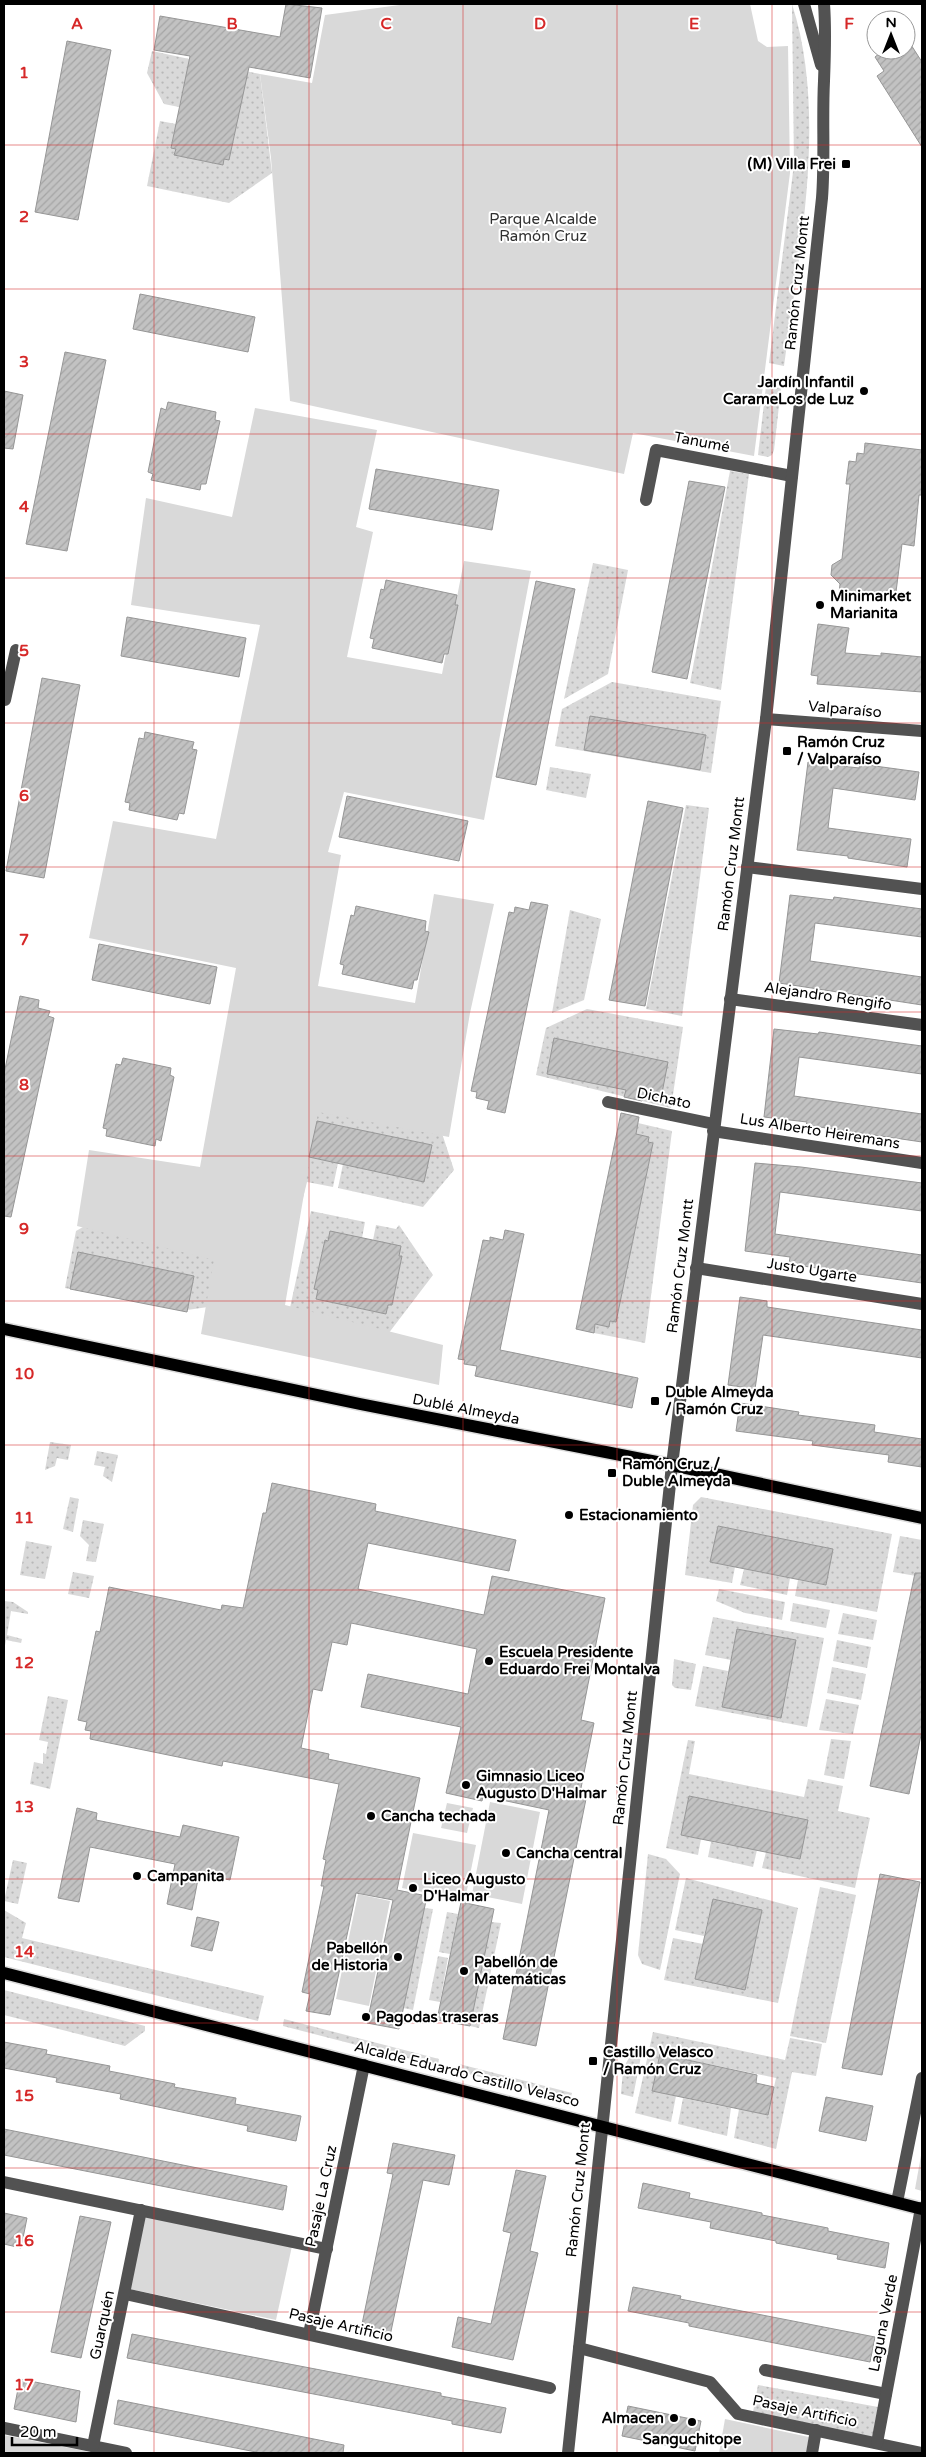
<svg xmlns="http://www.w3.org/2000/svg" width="926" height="2457" font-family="'Varela Round',sans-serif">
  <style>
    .grass { fill: url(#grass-dots) }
    .green { fill: #d9d9d9 }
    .building { fill: url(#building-hatch); stroke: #969696 }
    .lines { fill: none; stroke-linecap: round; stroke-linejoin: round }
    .major-casing { stroke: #dbdbdb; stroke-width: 15 }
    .minor { stroke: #525252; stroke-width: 12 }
    .major { stroke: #000; stroke-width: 12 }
    .grid { fill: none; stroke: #d62828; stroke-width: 1; stroke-opacity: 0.55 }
    .poi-dot { fill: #000; stroke: #fff; stroke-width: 2 }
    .labels { text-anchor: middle; stroke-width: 4; stroke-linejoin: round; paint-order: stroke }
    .poi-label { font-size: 15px; font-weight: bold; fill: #000; stroke: #fff; text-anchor: start }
    .park-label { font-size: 15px; fill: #303030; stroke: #fff }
    .street-label { font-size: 15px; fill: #000; stroke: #fff }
    .grid-label { font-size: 16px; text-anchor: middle; font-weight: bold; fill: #d62828; stroke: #fff; stroke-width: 4; stroke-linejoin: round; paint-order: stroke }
  </style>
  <defs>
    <pattern id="grass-dots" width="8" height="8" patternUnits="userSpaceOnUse" patternTransform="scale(1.25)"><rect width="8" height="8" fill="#d9d9d9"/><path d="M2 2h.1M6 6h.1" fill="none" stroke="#b8b8b8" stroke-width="1.8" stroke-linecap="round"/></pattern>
    <pattern id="building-hatch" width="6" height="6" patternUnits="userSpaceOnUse" patternTransform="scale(1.25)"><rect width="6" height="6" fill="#c2c2c2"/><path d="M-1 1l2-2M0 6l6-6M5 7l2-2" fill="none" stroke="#a5a5a5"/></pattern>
  </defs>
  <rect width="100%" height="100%" fill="#fff"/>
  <!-- grass -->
  <g class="grass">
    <path d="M792,4C828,116 799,251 784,366L769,363L794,164Z"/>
    <path d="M152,51L260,74L272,173L229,203L147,186L160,121L176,124L171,147L176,149L174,155L223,165L224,159H229L235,133L184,84L179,107L164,104L147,73Z"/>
    <path d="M766,386L781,388L774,450L772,455L768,457L758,455Z"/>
    <path d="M730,471L749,474L721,690L690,683Z"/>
    <path d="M593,563L628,570L608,674L564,699Z"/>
    <path d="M612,682L721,701L711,773L555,746L562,709Z"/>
    <path d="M550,767L591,774L586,798L546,790Z"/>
    <path d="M686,805L709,808L682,1016L646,1009Z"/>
    <path d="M570,910L601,919L584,1000L552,1013Z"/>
    <path d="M587,1009L683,1027L671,1108L536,1075L546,1028Z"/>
    <path d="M307,1096L437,1118L454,1170L423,1207L338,1188L343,1164L424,1182L432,1145L317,1121L309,1157L338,1163L333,1187L307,1182L303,1198L273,1194Z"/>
    <path d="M638,1123L672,1131L645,1343L594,1333L595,1324L609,1327L610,1321L616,1322L653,1143L648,1142L649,1137L636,1134Z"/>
    <path d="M118,1207L227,1265L222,1305L187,1310L194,1276L78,1252L70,1289L65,1288L76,1231Z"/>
    <path d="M311,1211L365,1222L362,1238L325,1240L322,1255L325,1256L316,1299L386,1314L388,1305H392L395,1290L391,1289L399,1271L402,1257L373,1240L376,1225L396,1229L399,1225L433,1275L385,1338L288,1317Z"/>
    <path d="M50,1442L71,1445L68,1460L57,1458L55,1466L45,1470Z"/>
    <path d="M97,1451L118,1455L112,1482L103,1476L105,1467L94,1465Z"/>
    <path d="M70,1497L79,1499L73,1532L63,1529Z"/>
    <path d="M701,1497L892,1534L877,1612L795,1596L798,1580L826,1585L833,1549L718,1526L711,1562L735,1567L732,1583L685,1575L693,1505Z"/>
    <path d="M83,1520L104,1524L96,1562L86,1561L89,1545L80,1536Z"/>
    <path d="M900,1536L922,1540V1577L893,1572Z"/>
    <path d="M26,1541L52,1546L45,1579L20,1575Z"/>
    <path d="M744,1569L790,1578L787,1595L740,1585Z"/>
    <path d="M73,1572L94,1576L89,1598L68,1594Z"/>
    <path d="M719,1589L785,1602L782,1620L745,1613L716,1601Z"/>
    <path d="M4,1601L13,1602L28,1612V1614L11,1611L7,1635L22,1639L21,1643L6,1640L4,1651Z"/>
    <path d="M793,1603L830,1610L826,1628L790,1621Z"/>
    <path d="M843,1613L877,1620L873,1640L838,1634Z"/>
    <path d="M713,1617L824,1638L807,1727L695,1706L703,1666L728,1671L722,1707L780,1718L795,1640L737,1629L731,1660L705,1655Z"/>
    <path d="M837,1640L871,1647L867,1668L833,1661Z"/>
    <path d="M674,1659L696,1664L691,1690L675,1688L672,1685Z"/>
    <path d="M832,1667L866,1674L861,1700L827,1693Z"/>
    <path d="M48,1696L68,1700L50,1789L30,1784L34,1762L43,1764V1753L46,1754L48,1742L39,1740Z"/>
    <path d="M826,1699L859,1705L853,1734L819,1730Z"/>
    <path d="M831,1739L851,1741L844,1779L824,1775Z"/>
    <path d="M688,1740L695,1741L689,1774L804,1797L808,1779L843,1786L838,1811L870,1818L855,1888L762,1868L766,1852L800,1859L807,1820L689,1796L681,1835L701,1839L698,1855L666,1848Z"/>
    <path d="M711,1842L757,1850L753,1867L708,1857Z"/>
    <path d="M648,1854L666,1859L680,1874L660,1970L642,1964L638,1955Z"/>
    <path d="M13,1860L27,1863L18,1904L4,1901Z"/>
    <path d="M686,1878L798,1908L778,2003L664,1980L673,1938L703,1944L695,1979L745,1989L762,1910L713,1899L704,1936L675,1930Z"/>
    <path d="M820,1887L856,1895L826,2043L790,2036Z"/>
    <path d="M424,1908L433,1909L413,2010L403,2008Z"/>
    <path d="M4,1910L26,1923L22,1938L264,1996L258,2021L4,1957Z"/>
    <path d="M447,1912L458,1914L450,1954L439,1952Z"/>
    <path d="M491,1922L501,1923L479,2028L470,2026Z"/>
    <path d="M438,1956L448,1958L440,2002L429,2000Z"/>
    <path d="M4,1990L145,2026V2031L125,2046L4,2015Z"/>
    <path d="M284,2019L439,2059L438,2066L283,2026Z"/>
    <path d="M653,2032L785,2060L790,2038L822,2044L816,2076L792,2072L776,2149L734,2138L739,2109L768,2115L776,2078L660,2054L652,2091L676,2096L671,2122L635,2113Z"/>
    <path d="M642,2051L633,2097L621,2094C623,2077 621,2055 642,2051Z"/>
    <path d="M459,2064L572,2093L570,2100L457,2071Z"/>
    <path d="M683,2098L731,2108L727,2136L678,2124Z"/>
    <path d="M758,2385L878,2407L872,2440L753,2412Z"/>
  </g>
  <!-- green -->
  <g class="green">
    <path d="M407,4H750L758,41L767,47L788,46L790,173L754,456L633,433L624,474L290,401L271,158L260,74L312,83L325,15Z"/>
    <path d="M255,408L377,430L356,527L373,532L347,657L442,674L464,561L531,571L484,820L344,792L328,852L341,855L318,986L415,1003L434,894L494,904L470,1013L449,1137L318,1112L285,1305L443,1345L439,1385L201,1334L214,1260L77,1226L89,1150L200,1167L236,968L89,938L113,821L216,839L260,625L131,605L146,498L232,517Z"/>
    <path d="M490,1802L540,1812L522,1904L472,1894Z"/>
    <path d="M447,1803L473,1808L467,1833L441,1828Z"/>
    <path d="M413,1833L476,1845L465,1900L402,1888Z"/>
    <path d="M358,1894L390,1901L369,2006L336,1999Z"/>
    <path d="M922,2150V2191L915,2189Z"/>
    <path d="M145,2215L292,2246L276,2320L130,2289Z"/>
    <path d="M725,2419L809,2437L806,2453H719Z"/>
    <path d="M4,2435L95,2453H4Z"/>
  </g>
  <!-- building -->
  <g class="building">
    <path d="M286,4L322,8L310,78L249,67L229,160L224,159L223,165L174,155L176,149L171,148L190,56L154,50L160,16L280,37Z"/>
    <path d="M906,37L922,62V147L877,76L884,71L875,57L880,53L878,50H906Z"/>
    <path d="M67,41L111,50L78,220L35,212Z"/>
    <path d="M140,294L255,317L248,352L133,329Z"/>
    <path d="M65,352L106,360L67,551L26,544Z"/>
    <path d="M4,391L23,395L13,449L4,448Z"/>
    <path d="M168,402L216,412L215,420L220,421L206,484H201L200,490L151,480L153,474L148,472L161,408L166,410Z"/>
    <path d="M865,443L922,450V495H919L914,546L902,544L895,600L839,593L840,584L831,575L832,565L842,559L850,484H846L849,461L856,462L857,453L864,454Z"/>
    <path d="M376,469L499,490L492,530L369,509Z"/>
    <path d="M689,481L725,487L687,679L652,672Z"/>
    <path d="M386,580L457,595L455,605H458L448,654H444L442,663L372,648L374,639L370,638L381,589L384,590Z"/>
    <path d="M536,581L575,589L536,785L496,777Z"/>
    <path d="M127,617L246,638L239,677L121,656Z"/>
    <path d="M818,624L849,628L845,653L881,656V653L922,657V692L817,684L818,676L811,675Z"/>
    <path d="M42,678L80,685L44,878L6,871Z"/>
    <path d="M590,716L706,735L700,770L584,750Z"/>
    <path d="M145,732L194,742L192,749L197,750L184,814L179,813L177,820L129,810L130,803L125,802L139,738L144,739Z"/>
    <path d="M808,762L859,768L860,764L919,772L915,800L833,788L828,828L911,839L907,867L848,858V856L797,850Z"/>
    <path d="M347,796L468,821L459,861L339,837Z"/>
    <path d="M648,801L683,808L645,1006L609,1000Z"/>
    <path d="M790,895L833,900L834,897L922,909V937L815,923L810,961L922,977V1005L779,983Z"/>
    <path d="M531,902L548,905L505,1113L487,1109L489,1101L476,1098L477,1092L471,1091L509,912L514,913L515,907L529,910Z"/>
    <path d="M356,906L426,921L425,931L429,932L417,980H414L412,989L342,974L344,965L340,964L351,915L354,916Z"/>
    <path d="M99,944L217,967L210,1004L92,980Z"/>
    <path d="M20,996L39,1000L38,1008L50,1011L48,1016L54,1018L11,1217L4,1216V1074Z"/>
    <path d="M774,1029L818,1034L819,1032L922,1046V1074L799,1057L794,1096L922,1114V1142L806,1125L807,1122L764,1117Z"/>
    <path d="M554,1038L668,1062L661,1098L644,1094L642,1101L624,1097L626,1090L547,1074Z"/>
    <path d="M123,1058L171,1068L170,1075L174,1077L161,1141L156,1139L155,1146L106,1136L107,1129L103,1128L116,1064L121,1065Z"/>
    <path d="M621,1113L639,1117L636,1134L649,1137L648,1142L653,1143L616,1322L610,1321L609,1327L595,1324L594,1333L576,1329Z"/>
    <path d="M317,1121L432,1145L424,1182L309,1157Z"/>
    <path d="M755,1163L801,1167L922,1183V1211L780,1192L775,1234L922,1255V1283L789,1264L790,1257L745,1251Z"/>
    <path d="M505,1230L524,1234L500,1350L638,1378L632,1408L475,1376L477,1366L464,1364L465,1360L458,1359L483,1240L490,1241V1237L503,1240Z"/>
    <path d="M330,1231L401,1246L399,1256H402L392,1305H388L386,1314L316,1299L318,1290L314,1289L325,1240L328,1241Z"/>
    <path d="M78,1252L194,1276L187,1312L70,1289Z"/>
    <path d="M740,1297L767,1301V1307L922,1330V1358L763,1335L755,1389L728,1385Z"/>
    <path d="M740,1403L799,1412L798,1415L875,1425L874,1432L922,1439V1467L888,1462L889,1455L812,1445L813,1441L736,1431Z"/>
    <path d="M272,1483L376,1504L375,1511L516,1540L509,1571L368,1543L358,1589L484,1615L492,1576L605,1598L581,1720L594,1723L579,1798L586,1799L536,2046L503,2039L549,1810L483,1796L482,1801L446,1793L461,1727L361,1707L368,1674L468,1694L477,1649L351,1623L347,1645L332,1642L322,1691L313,1689L301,1748L329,1754L328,1759L420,1778L397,1890L427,1896L399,2029L367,2023L393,1900L356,1893L330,2015L306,2011L310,1994L302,1992L324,1886H321L326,1860L323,1859L339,1784L223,1761L222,1766L90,1739L91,1731L85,1730L87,1722L78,1720L96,1631L100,1632L109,1587L221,1610L222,1605L243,1608L263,1513H266Z"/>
    <path d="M718,1526L833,1549L826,1585L710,1562Z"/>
    <path d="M915,1573H922V1730L909,1794L870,1786Z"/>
    <path d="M737,1629L796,1640L781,1718L722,1707Z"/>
    <path d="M689,1796L808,1820L800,1859L681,1835Z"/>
    <path d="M77,1808L97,1813L96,1820L180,1837L183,1825L239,1837L230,1880L199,1874L192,1910L167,1904L175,1864L90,1847L79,1902L58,1898Z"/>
    <path d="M880,1874L920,1882L882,2075L842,2068Z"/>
    <path d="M713,1899L762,1910L745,1990L695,1979Z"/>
    <path d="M461,1902L494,1909L470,2026L437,2020Z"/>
    <path d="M197,1917L219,1922L212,1951L191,1946Z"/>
    <path d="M4,2042L47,2050L46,2054L110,2066L109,2071L175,2084L174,2087L236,2098L235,2104L301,2116L296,2141L247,2131L248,2126L120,2099L121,2094L56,2082L57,2078L4,2068Z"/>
    <path d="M660,2054L757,2075L756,2083L774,2087L768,2115L652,2091Z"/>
    <path d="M826,2097L873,2106L866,2141L819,2131Z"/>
    <path d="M4,2129L287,2186L283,2210L4,2155Z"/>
    <path d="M393,2143L455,2155L449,2185L423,2180L390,2336L361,2329L393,2174L387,2173Z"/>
    <path d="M516,2170L546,2176L530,2251L538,2253L513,2360L452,2347L458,2317L491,2324L511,2233L503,2231Z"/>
    <path d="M643,2183L690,2193L689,2198L762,2213V2215L828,2228V2231L889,2243L885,2268L837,2259L838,2255L776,2243V2241L710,2228L711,2222L638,2208Z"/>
    <path d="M4,2213L27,2218L21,2248L4,2244Z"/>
    <path d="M80,2216L111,2222L81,2358L51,2352Z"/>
    <path d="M633,2287L681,2296L680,2299L875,2337L870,2362L689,2326V2323L628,2311Z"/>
    <path d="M132,2334L441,2393V2396L506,2408L501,2433L452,2424V2421L412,2413L127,2358Z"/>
    <path d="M20,2379L80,2391L76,2422L14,2409Z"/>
    <path d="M118,2400L344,2445L343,2453H261L114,2424Z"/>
    <path d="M628,2406L701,2421L695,2451L622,2436Z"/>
  </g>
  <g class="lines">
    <!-- major casing -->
    <g class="major-casing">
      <g id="major">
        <path d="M4,1329L360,1404L672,1465L922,1518"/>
        <path d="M4,1973L922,2209"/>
      </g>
    </g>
    <!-- minor -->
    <g class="minor">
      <path d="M804,4L821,65"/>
      <path d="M646,500L656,450L792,476"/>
      <path d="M4,699L5,700L16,650"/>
      <path d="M766,719L922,731"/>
      <path d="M747,867L922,889"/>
      <path d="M730,999L922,1025"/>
      <path d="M608,1102L714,1124"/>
      <path d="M713,1131L922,1163"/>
      <path d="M696,1268L922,1304"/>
      <path d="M4,2182L327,2249"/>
      <path d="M897,2202L922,2078"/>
      <path d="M125,2294L550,2388"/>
      <path d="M309,2334L364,2065"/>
      <path d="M579,2348L710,2382L738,2414L922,2453"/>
      <path d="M765,2370L886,2394"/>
      <path d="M4,2428L126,2453"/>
      <path d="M877,2443L921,2208"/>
      <path d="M93,2446L141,2210"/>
      <path d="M568,2453L672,1465L766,719L822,198C825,159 822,120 824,81C825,55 826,30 824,4"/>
      <path d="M812,2453L816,2430"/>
    </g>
    <!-- major -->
    <use href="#major" class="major"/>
  </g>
  <!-- grid -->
  <path class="grid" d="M154,4V2453M309,4V2453M463,4V2453M617,4V2453M772,4V2453M4,145H922M4,289H922M4,434H922M4,578H922M4,723H922M4,867H922M4,1012H922M4,1156H922M4,1301H922M4,1445H922M4,1590H922M4,1734H922M4,1879H922M4,2023H922M4,2168H922M4,2312H922"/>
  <!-- markers -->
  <g class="poi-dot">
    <rect x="841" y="159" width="10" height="10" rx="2.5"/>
    <circle cx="864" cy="391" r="5"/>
    <circle cx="820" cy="605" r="5"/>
    <rect x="782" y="746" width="10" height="10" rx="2.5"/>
    <rect x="650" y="1396" width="10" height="10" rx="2.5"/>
    <rect x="607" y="1468" width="10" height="10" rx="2.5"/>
    <circle cx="569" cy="1515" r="5"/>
    <circle cx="489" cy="1661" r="5"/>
    <circle cx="466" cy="1785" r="5"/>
    <circle cx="371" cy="1816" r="5"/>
    <circle cx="506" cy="1853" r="5"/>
    <circle cx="137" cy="1876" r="5"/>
    <circle cx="413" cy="1888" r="5"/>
    <circle cx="398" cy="1957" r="5"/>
    <circle cx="464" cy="1971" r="5"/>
    <circle cx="366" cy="2017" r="5"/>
    <rect x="588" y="2056" width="10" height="10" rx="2.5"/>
    <circle cx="674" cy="2418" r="5"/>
    <circle cx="692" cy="2422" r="5"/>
  </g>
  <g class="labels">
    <!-- poi labels -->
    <g class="poi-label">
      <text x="836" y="169" text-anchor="end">(M) Villa Frei</text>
      <text x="854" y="387" text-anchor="end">Jardín Infantil<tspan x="854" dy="17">CarameLos de Luz</tspan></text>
      <text x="830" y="601">Minimarket<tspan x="830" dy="17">Marianita</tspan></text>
      <text x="797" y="747">Ramón Cruz<tspan x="797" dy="17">/ Valparaíso</tspan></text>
      <text x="665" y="1397">Duble Almeyda<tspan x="665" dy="17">/ Ramón Cruz</tspan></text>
      <text x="622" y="1469">Ramón Cruz /<tspan x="622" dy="17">Duble Almeyda</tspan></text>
      <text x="579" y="1520">Estacionamiento</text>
      <text x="499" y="1657">Escuela Presidente<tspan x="499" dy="17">Eduardo Frei Montalva</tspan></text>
      <text x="476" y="1781">Gimnasio Liceo<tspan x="476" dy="17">Augusto D'Halmar</tspan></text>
      <text x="381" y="1821">Cancha techada</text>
      <text x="516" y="1858">Cancha central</text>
      <text x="147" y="1881">Campanita</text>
      <text x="423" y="1884">Liceo Augusto<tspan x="423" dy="17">D'Halmar</tspan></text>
      <text x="388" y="1953" text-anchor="end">Pabellón<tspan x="388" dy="17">de Historia</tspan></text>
      <text x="474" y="1967">Pabellón de<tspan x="474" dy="17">Matemáticas</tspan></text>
      <text x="376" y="2022">Pagodas traseras</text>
      <text x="603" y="2057">Castillo Velasco<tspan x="603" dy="17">/ Ramón Cruz</tspan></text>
      <text x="664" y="2423" text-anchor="end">Almacen</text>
      <text x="692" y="2444" text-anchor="middle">Sanguchitope</text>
    </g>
    <!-- park labels -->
    <g class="park-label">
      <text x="543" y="224">Parque Alcalde<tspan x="543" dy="17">Ramón Cruz</tspan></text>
    </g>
    <!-- street labels -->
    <g class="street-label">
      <text transform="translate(797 283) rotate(-84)" y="5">Ramón Cruz Montt</text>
      <text transform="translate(702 442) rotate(11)" y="5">Tanumé</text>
      <text transform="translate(845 709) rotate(5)" y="5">Valparaíso</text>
      <text transform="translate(731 864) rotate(-83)" y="5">Ramón Cruz Montt</text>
      <text transform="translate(828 996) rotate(8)" y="5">Alejandro Rengifo</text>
      <text transform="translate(664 1098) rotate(12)" y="5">Dichato</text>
      <text transform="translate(820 1131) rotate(9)" y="5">Lus Alberto Heiremans</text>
      <text transform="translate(680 1266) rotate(-83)" y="5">Ramón Cruz Montt</text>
      <text transform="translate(812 1270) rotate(9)" y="5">Justo Ugarte</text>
      <text transform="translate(466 1409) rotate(11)" y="5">Dublé Almeyda</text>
      <text transform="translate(625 1758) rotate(-84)" y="5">Ramón Cruz Montt</text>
      <text transform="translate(467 2074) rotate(14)" y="5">Alcalde Eduardo Castillo Velasco</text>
      <text transform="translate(578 2190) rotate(-84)" y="5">Ramón Cruz Montt</text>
      <text transform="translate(321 2196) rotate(-78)" y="5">Pasaje La Cruz</text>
      <text transform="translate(883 2323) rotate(-79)" y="5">Laguna Verde</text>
      <text transform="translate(102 2325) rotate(-78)" y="5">Guarquén</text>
      <text transform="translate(341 2325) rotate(13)" y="5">Pasaje Artificio</text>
      <text transform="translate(805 2411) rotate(12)" y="5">Pasaje Artificio</text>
    </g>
  </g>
  <g class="grid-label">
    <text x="77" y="29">A</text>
    <text x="232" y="29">B</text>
    <text x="386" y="29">C</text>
    <text x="540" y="29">D</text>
    <text x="694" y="29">E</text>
    <text x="849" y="29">F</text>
    <text x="24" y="78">1</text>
    <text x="24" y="222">2</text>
    <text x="24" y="367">3</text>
    <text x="24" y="512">4</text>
    <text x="24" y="656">5</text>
    <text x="24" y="801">6</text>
    <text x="24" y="945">7</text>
    <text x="24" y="1090">8</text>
    <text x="24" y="1234">9</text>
    <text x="24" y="1379">10</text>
    <text x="24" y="1523">11</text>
    <text x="24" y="1668">12</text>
    <text x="24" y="1812">13</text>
    <text x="24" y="1957">14</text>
    <text x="24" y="2101">15</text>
    <text x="24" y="2246">16</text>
    <text x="24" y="2390">17</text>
  </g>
  <!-- border -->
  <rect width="926" height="2457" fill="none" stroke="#000000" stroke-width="10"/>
  <!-- north arrow -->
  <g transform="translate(891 35)"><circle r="24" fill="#ffffff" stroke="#999999"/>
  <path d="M0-4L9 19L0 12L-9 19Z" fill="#000000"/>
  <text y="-8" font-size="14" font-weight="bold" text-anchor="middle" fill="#000000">N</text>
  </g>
  <!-- scale -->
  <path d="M12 2437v8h65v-8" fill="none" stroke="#000000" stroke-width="2.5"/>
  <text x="20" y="2437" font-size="15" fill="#000000" stroke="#ffffff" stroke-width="4" paint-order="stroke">20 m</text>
</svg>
